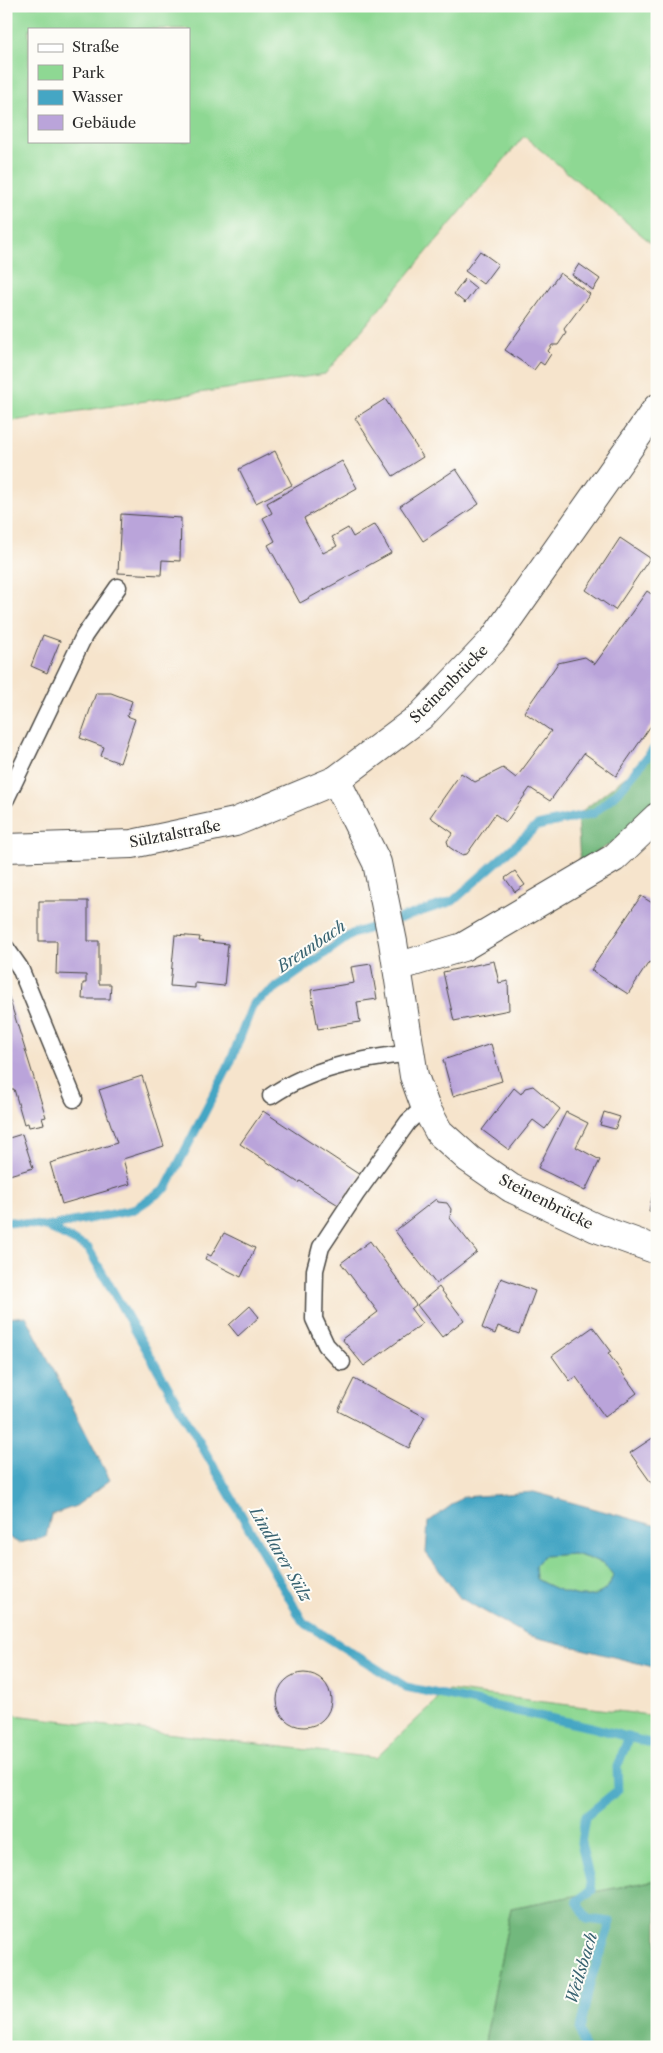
<svg xmlns="http://www.w3.org/2000/svg" width="663" height="2053" font-family="'Libre Caslon Text',serif">
  <style>
    .green { fill: #8ed893; stroke: #5c825f; fill-rule: evenodd }
    .forest { fill: #72b87d; stroke: #4e7254 }
    .water { fill: #45a6c4; stroke: #386878; fill-rule: evenodd }
    .lines { fill: none; stroke-linecap: round; stroke-linejoin: round }
    .stream { stroke: #45a6c4; stroke-width: 9 }
    .building { fill: #baa4da }
    .service-casing { stroke: #494743; stroke-width: 19 }
    .minor-casing { stroke: #494743; stroke-width: 30 }
    .secondary-casing { stroke: #494743; stroke-width: 30 }
    .service { stroke: #fff; stroke-width: 16 }
    .minor { stroke: #fff; stroke-width: 28 }
    .secondary { stroke: #fff; stroke-width: 28 }
    .labels { text-anchor: middle; stroke-width: 4; stroke-linejoin: round; paint-order: stroke }
    .street-label { font-size: 15px; fill: #2b2b2b; stroke: #fdfcf7 }
    .water-label { font-size: 16px; font-style: italic; fill: #376270; stroke: #fdfcf7 }
  </style>
  <rect width="100%" height="100%" fill="#fdfcf7"/>
  <filter id="ink" filterUnits="userSpaceOnUse"><feTurbulence type="fractalNoise" baseFrequency=".02" numOctaves="2"/><feDisplacementMap in="SourceGraphic" scale="10" xChannelSelector="R" yChannelSelector="G"/><feConvolveMatrix kernelMatrix="1 2 1 2 8 2 1 2 1" color-interpolation-filters="sRGB"/></filter>
  <filter id="wash" filterUnits="userSpaceOnUse"><feTurbulence type="fractalNoise" baseFrequency=".0096" numOctaves="4" result="noise"/><feDisplacementMap in="SourceGraphic" scale="20" xChannelSelector="R" yChannelSelector="G"/><feGaussianBlur stdDeviation="1.12" result="paint"/><feColorMatrix in="noise" values="0 0 0 0 0 0 0 0 0 0 0 0 0 0 0 0 0 1.4 0 .05"/><feComposite in="paint" operator="in"/></filter>
  <g filter="url(#wash)">
    <rect width="100%" height="100%" fill="#f6e4cc"/>
    <!-- green -->
    <g class="green">
      <path d="M6,6H657V248L524,136L325,374L6,422ZM29,29H189V141H29Z"/>
      <path d="M574,1554L604,1563L613,1575C611,1579 610,1586 606,1589C587,1606 555,1589 536,1579L535,1566L543,1556Z"/>
      <path d="M448,1690L657,1716V1880L511,1908L484,2047H6V1714L376,1758Z"/>
    </g>
    <!-- forest -->
    <g class="forest">
      <path d="M657,746V807L629,833L580,862L577,815L629,774Z"/>
      <path d="M657,1880V2047H484L511,1908Z"/>
    </g>
    <!-- water -->
    <g class="water">
      <path d="M26,1316L110,1480L76,1506L51,1515L46,1537L19,1543L6,1536V1318Z"/>
      <path d="M534,1492L657,1526V1668L527,1635L460,1598L426,1553L428,1522L463,1497ZM574,1554L604,1563L613,1575C611,1579 610,1586 606,1589C587,1606 555,1589 536,1579L535,1566L543,1556Z"/>
    </g>
    <g class="lines">
      <!-- stream -->
      <g class="stream">
        <path d="M6,1221L47,1227L88,1248L303,1622L406,1687L591,1727L657,1745"/>
        <path d="M47,1227L133,1210L166,1188L230,1063L253,1004L352,934L453,901L537,826L594,813L620,790L657,745"/>
        <path d="M584,2047L580,2030L591,1979L611,1922L587,1919L577,1901L592,1890L581,1843L585,1817L618,1790L617,1767L629,1737"/>
      </g>
    </g>
    <g id="blocks">
      <!-- building -->
      <g class="building">
        <path d="M480,251L498,264L483,284L465,271Z"/>
        <path d="M579,264L600,279L593,290L572,275Z"/>
        <path d="M560,273L590,294L564,329L566,333L558,345H552L548,351L551,354L544,365L540,362L534,370L505,350Z"/>
        <path d="M465,279L476,288L465,303L454,294Z"/>
        <path d="M385,399L423,457L393,476L355,418Z"/>
        <path d="M275,451L292,485L256,503L239,469Z"/>
        <path d="M342,461L357,488L304,518L306,523L323,553L337,546L332,537L348,528L353,537L375,524L391,553L300,603L268,545L275,541L263,518L272,513L267,503Z"/>
        <path d="M456,469L479,504L423,541L400,506Z"/>
        <path d="M121,514L181,518L180,561L162,560L161,575L118,573Z"/>
        <path d="M620,538L650,558L615,610L586,590Z"/>
        <path d="M647,591L657,598V717L616,776L584,753L550,801L530,788L506,822L495,814L467,854L461,855L449,847L447,841L453,833L430,817L461,773L475,782L503,768L516,778L551,731L524,712L558,663L585,657L595,664Z"/>
        <path d="M43,635L60,641L47,673L31,666Z"/>
        <path d="M96,693H111L132,701L127,716L135,719L120,763L101,756L104,747L80,738Z"/>
        <path d="M515,871L525,885L515,892L505,878Z"/>
        <path d="M641,896L657,906V966L649,962L628,994L591,970Z"/>
        <path d="M39,901H88V941H99V984H111L110,999H82L83,983H86V975L56,974L57,941H39Z"/>
        <path d="M175,935L200,937L199,941L228,944L224,986L195,983V988L170,986Z"/>
        <path d="M494,961L499,983L508,981L509,1010L454,1021L443,972Z"/>
        <path d="M371,964L377,999L357,1002L360,1022L318,1029L311,990L354,983L351,967Z"/>
        <path d="M6,988L46,1117L42,1118L44,1124L29,1127L28,1123L24,1124L14,1089L6,1091Z"/>
        <path d="M491,1044L502,1081L453,1096L443,1060Z"/>
        <path d="M142,1076L164,1146L123,1159L130,1184L62,1204L50,1163L117,1143L99,1090Z"/>
        <path d="M533,1086L560,1109L545,1129L533,1120L509,1150L482,1130L514,1088L521,1094L525,1088Z"/>
        <path d="M263,1111L360,1175L340,1206L300,1181L299,1183L240,1144Z"/>
        <path d="M566,1112L588,1123L576,1147L600,1160L585,1191L538,1168Z"/>
        <path d="M604,1112L620,1117L615,1129L600,1125Z"/>
        <path d="M22,1134L33,1168L6,1176V1139Z"/>
        <path d="M653,1193L657,1194V1213L649,1211Z"/>
        <path d="M436,1199L438,1202L447,1203L451,1209L450,1218L477,1252L436,1284L395,1231Z"/>
        <path d="M224,1233L255,1248L241,1277L205,1259L207,1254L211,1256Z"/>
        <path d="M370,1241L416,1305L411,1309L422,1324L364,1366L342,1339L378,1312L341,1263Z"/>
        <path d="M501,1278L535,1291L519,1334L498,1326L495,1334L482,1328Z"/>
        <path d="M439,1287L464,1320L442,1337L417,1305Z"/>
        <path d="M250,1306L259,1317L238,1336L229,1325Z"/>
        <path d="M593,1327L611,1351L608,1353L637,1393L605,1417L576,1377L570,1381L552,1356Z"/>
        <path d="M354,1379L425,1417L409,1448L338,1411Z"/>
        <path d="M657,1435V1481L652,1484L630,1453Z"/>
        <circle cx="304" cy="1700" r="27"/>
      </g>
    </g>
  </g>
  <g filter="url(#ink)">
    <use href="#blocks" fill-opacity="0" stroke="#494743" stroke-width="1"/>
    <g class="lines">
      <!-- service casing -->
      <g class="service-casing">
        <g id="service">
          <path d="M6,799L84,636L118,587"/>
          <path d="M6,948L20,968L74,1099"/>
          <path d="M271,1096C311,1068 362,1059 410,1053"/>
          <path d="M342,1362L326,1345L314,1319L315,1270L321,1247L356,1194L408,1122L425,1106"/>
        </g>
      </g>
      <!-- minor casing -->
      <g class="minor-casing">
        <path id="minor" d="M397,967L463,947L614,858L657,817"/>
      </g>
      <!-- secondary casing -->
      <g class="secondary-casing">
        <g id="secondary">
          <path d="M336,780L377,863L393,942L414,1076L425,1106L439,1132L469,1159L511,1188L596,1228L657,1250"/>
          <path d="M6,848L132,844L235,822L336,780L421,716L494,639L657,408"/>
        </g>
      </g>
      <!-- service -->
      <use href="#service" class="service"/>
      <!-- minor -->
      <use href="#minor" class="minor"/>
      <!-- secondary -->
      <use href="#secondary" class="secondary"/>
    </g>
  </g>
  <g class="labels">
    <!-- street labels -->
    <g class="street-label">
      <text transform="translate(449 684) rotate(-45)" y="5">Steinenbrücke</text>
      <text transform="translate(175 834) rotate(-11)" y="5">Sülztalstraße</text>
      <text transform="translate(546 1202) rotate(27)" y="5">Steinenbrücke</text>
    </g>
    <!-- water labels -->
    <g class="water-label">
      <text transform="translate(311 946) rotate(-34)" y="6">Breunbach</text>
      <text transform="translate(281 1554) rotate(60)" y="6">Lindlarer Sülz</text>
      <text transform="translate(581 1968) rotate(-73)" y="6">Weilsbach</text>
    </g>
  </g>
  <!-- margin -->
  <rect width="663" height="2053" fill="none" stroke="#fdfcf7" stroke-width="25"/>
  <!-- legend -->
  <rect x="28" y="28" width="162" height="115" fill="#fdfcf7" stroke="#a9a8a5"/>
  <rect x="38" y="44" width="25" height="8" fill="#ffffff" stroke="#a9a8a5"/>
  <text x="72" y="52" font-size="15" fill="#2b2b2b">Straße</text>
  <rect x="38" y="65" width="25" height="15" fill="#8ed893" stroke="#a9a8a5"/>
  <text x="72" y="78" font-size="15" fill="#2b2b2b">Park</text>
  <rect x="38" y="90" width="25" height="15" fill="#45a6c4" stroke="#a9a8a5"/>
  <text x="72" y="102" font-size="15" fill="#2b2b2b">Wasser</text>
  <rect x="38" y="115" width="25" height="15" fill="#baa4da" stroke="#a9a8a5"/>
  <text x="72" y="128" font-size="15" fill="#2b2b2b">Gebäude</text>
</svg>
